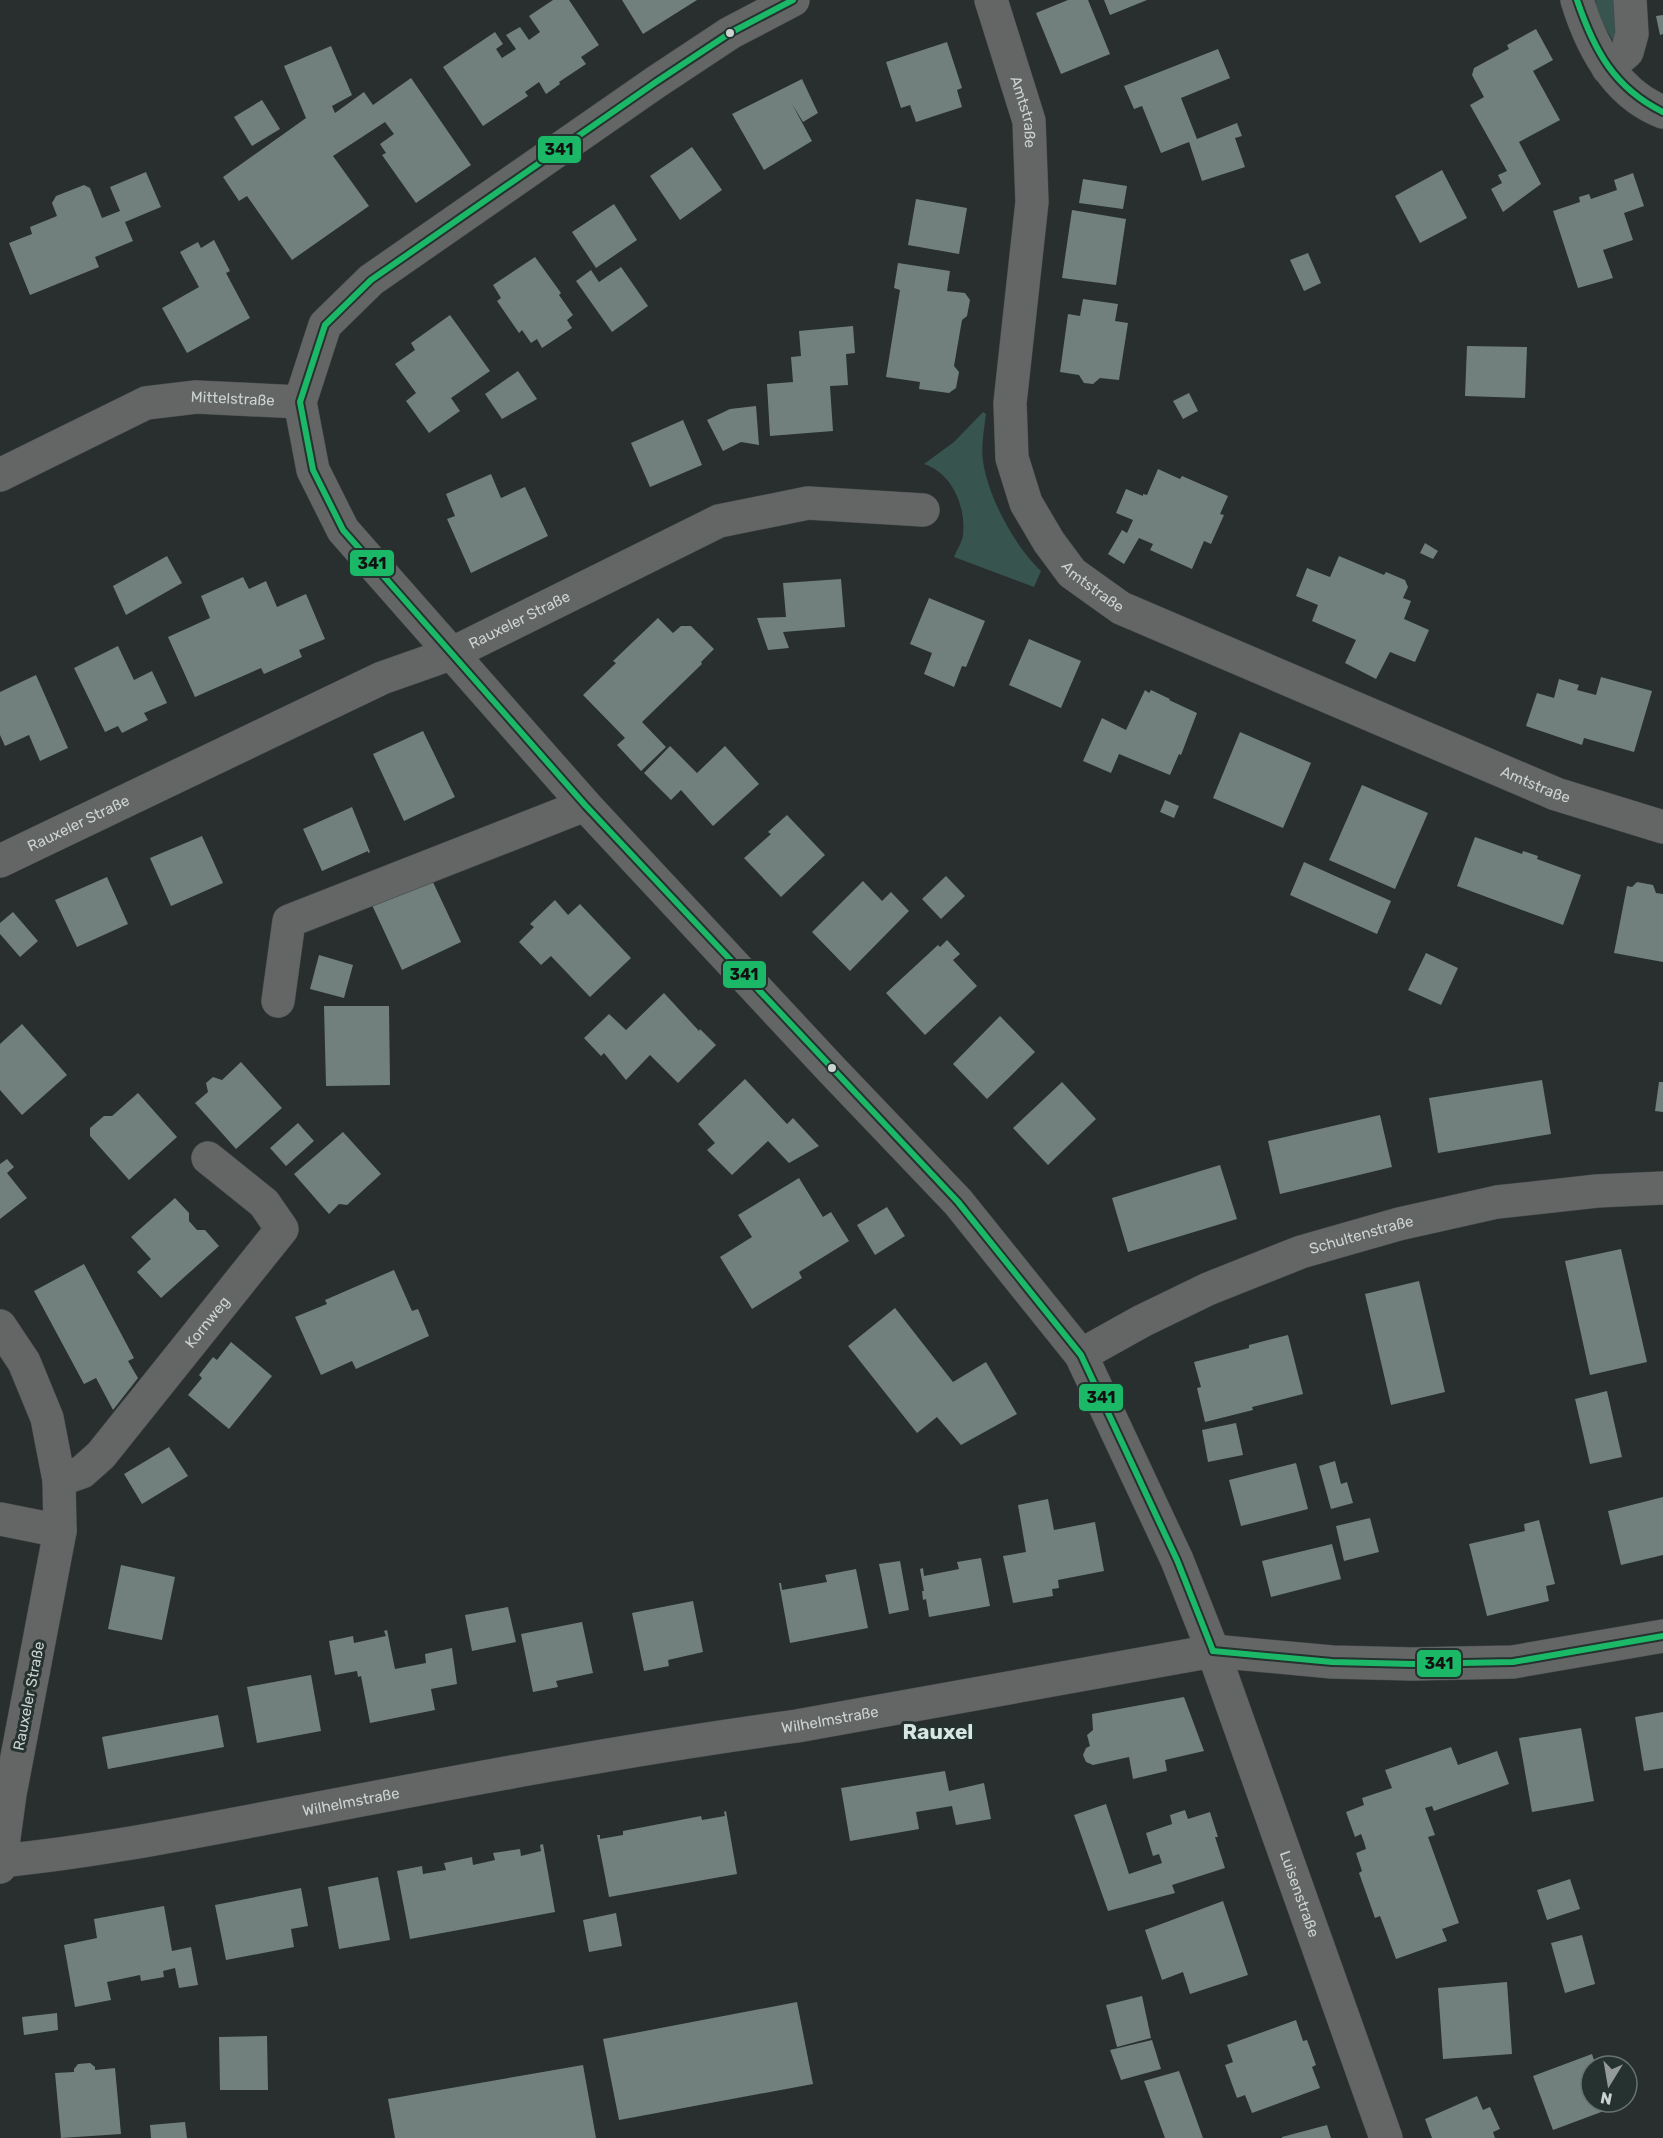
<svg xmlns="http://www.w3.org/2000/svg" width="1663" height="2138" font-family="Rubik,sans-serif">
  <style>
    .green { fill: #37544f }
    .building { fill: #71807d }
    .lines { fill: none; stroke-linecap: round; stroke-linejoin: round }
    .minor-casing { stroke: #464c4b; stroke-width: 34 }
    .minor { stroke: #636665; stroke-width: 33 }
    .bus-1-casing { stroke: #25322f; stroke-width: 10 }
    .bus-1 { stroke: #1ab867; stroke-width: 6 }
    .bus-dot { fill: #ccd4d2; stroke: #25322f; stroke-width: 2 }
    .labels { text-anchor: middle; stroke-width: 6; stroke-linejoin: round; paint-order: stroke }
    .street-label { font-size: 15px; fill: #ccd4d2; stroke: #25322f }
    .district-label { font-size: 21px; font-weight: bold; fill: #d6e7e3; stroke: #25322f }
    .line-badge { stroke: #25322f; stroke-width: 2 }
    .pale-badge-label { font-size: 16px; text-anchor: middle; font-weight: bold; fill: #111 }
  </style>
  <rect width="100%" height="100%" fill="#282f2e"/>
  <!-- green -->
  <g class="green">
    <path d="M1595,0H1617L1620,37L1613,41L1600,19Z"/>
    <path d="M983,412L986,414C984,430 981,446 983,461C988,497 1015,547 1041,571L1034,587L954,557C957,550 962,542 963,535C966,506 952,473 924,464L954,442Z"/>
  </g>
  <!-- building -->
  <g class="building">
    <path d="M553,0H569L599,45L581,57L586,64L559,82L560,84L546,94L539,82L525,92L528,96L483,126L443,67L495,32L503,44L496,49L502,58L516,49L506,35L520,27L529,40L540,32L529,16Z"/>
    <path d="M622,0H697L643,34Z"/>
    <path d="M1068,0H1088L1110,54L1061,74L1036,13Z"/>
    <path d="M1104,0H1147L1110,15Z"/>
    <path d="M1663,15V34L1660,35L1656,16Z"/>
    <path d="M1536,29L1553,60L1533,71L1560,120L1519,142L1541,184L1503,212L1491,189L1502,183L1498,175L1507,171L1470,105L1484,97L1472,75L1474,68L1509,49L1507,45Z"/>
    <path d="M947,42L962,88L957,90L962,107L916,122L910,105L901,108L886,62Z"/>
    <path d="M331,46L352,95L332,106L335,113L364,92L373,105L411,78L471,165L416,203L382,155L386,153L380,144L394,134L385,122L333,156L369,206L292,260L247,196L239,201L223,177L306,118L284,66Z"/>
    <path d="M1218,49L1230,78L1181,98L1197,139L1237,123L1242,136L1235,138L1245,167L1202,181L1189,142L1161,153L1142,106L1134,109L1124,86Z"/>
    <path d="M802,79L818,113L803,122L792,104L812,141L764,170L732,114Z"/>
    <path d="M262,100L280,129L252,146L234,117Z"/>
    <path d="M692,147L722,190L680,220L650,176Z"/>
    <path d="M1442,170L1467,218L1420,243L1395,196Z"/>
    <path d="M146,172L161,207L125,222L133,241L95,257L99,267L30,295L9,243L32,234L30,227L57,216L52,203L56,196L84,185L90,188L102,218L120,211L110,187Z"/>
    <path d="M1633,173L1644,206L1624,213L1633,240L1603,250L1613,278L1578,288L1553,211L1580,202L1579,197L1589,194L1591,199L1617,190L1614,180Z"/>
    <path d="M1083,179L1127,186L1123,209L1079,203Z"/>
    <path d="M916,199L967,208L959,254L908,245Z"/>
    <path d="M614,204L637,240L596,268L572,232Z"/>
    <path d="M1072,210L1126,219L1116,285L1062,278Z"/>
    <path d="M214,240L230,271L226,273L250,318L187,353L162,308L199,287L180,252L198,242L201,248Z"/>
    <path d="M1308,253L1321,283L1304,291L1290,260Z"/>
    <path d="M535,257L561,293L559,295L573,315L567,320L572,328L542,348L537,339L531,343L522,330L519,333L497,301L501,298L493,285Z"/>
    <path d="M898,263L950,271L947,291L965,293L970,300L967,316L962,320L954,366L959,372L956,388L949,393L919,389L920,382L886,377L900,290L894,288Z"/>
    <path d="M621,267L648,306L612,332L576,281L591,270L599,282Z"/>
    <path d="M1083,299L1118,304L1115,321L1128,323L1119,380L1100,378L1093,384L1084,383L1079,375L1060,372L1068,314L1080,316Z"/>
    <path d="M450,315L490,371L451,398L460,411L429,433L406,401L416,393L395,364L415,350L411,343Z"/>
    <path d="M853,326L855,353L846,354L848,385L830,386L833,431L770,436L767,384L793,382L791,357L801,356L799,331Z"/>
    <path d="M1467,346L1527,347L1525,398L1465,396Z"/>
    <path d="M518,371L537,399L502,419L485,394Z"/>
    <path d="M1189,393L1198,411L1183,419L1173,401Z"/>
    <path d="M756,406L759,445L741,442L723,451L707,420L730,409Z"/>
    <path d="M683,420L702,465L650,487L631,443Z"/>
    <path d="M1158,469L1180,479L1182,476L1228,496L1220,514L1224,515L1211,544L1204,541L1192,569L1150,550L1153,544L1139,538L1124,564L1108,554L1122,530L1127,533L1133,520L1116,513L1126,489L1143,496V494L1147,495Z"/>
    <path d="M491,474L501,498L525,487L548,536L471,573L447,519L455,516L446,494Z"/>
    <path d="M1425,543L1438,551L1433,559L1420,553Z"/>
    <path d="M167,556L182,583L126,615L113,586Z"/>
    <path d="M1339,556L1384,575L1386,572L1405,580L1408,587L1403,598L1411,601L1404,619L1429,630L1415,662L1390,652L1376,679L1345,663L1356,640L1312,621L1318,605L1296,596L1307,568L1330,577Z"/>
    <path d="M243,577L249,589L266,581L277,607L306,594L325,639L299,650L302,657L264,674L261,668L195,697L168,637L210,618L201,596Z"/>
    <path d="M841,579L845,627L783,632L789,648L768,650L757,618L786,617L783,583Z"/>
    <path d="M929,598L985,621L966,667L962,666L954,687L924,674L932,653L910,644Z"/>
    <path d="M658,618L673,633L681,626H691L714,649L701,662L702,664L642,722L666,747L641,771L617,745L625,738L583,695L616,663L613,661Z"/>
    <path d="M1029,639L1081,661L1061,708L1009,685Z"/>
    <path d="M118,646L134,680L152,671L167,703L144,713L148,720L122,733L118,726L105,732L74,668Z"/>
    <path d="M36,675L68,748L40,761L29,735L5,746L0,735V692Z"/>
    <path d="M1601,677L1652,691L1634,752L1584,738L1582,745L1526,726L1537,693L1554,698L1559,679L1579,685L1577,690L1596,695Z"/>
    <path d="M1145,690L1149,693L1151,690L1170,699L1169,700L1197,713L1181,755L1179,754L1170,775L1119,754L1111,773L1083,761L1102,718L1126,730Z"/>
    <path d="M423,731L455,797L404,821L373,754Z"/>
    <path d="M1240,732L1311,763L1283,828L1213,798Z"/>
    <path d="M670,746L697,773L725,746L759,784L713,826L681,790L671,800L644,773Z"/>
    <path d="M1362,785L1428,813L1395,889L1329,860Z"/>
    <path d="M1165,800L1179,806L1174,818L1160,812Z"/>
    <path d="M352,807L370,852L368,853V851L322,871L303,829Z"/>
    <path d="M787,815L825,855L781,897L744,858L771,834L768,832Z"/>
    <path d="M202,836L223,883L171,906L150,858Z"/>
    <path d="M1475,837L1522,854L1523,851L1538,856L1537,859L1581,875L1563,925L1457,886Z"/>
    <path d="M1304,862L1391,901L1377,934L1290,895Z"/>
    <path d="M946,876L965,896L941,919L922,899Z"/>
    <path d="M107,877L128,924L77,947L55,900Z"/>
    <path d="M431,878L461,942L402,970L372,905Z"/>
    <path d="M863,881L882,901L891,892L909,911L850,971L812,932Z"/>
    <path d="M1637,882L1653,885L1656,893L1663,894V962L1614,953L1627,886L1632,887Z"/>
    <path d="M555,900L568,915L580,904L631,958L590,997L551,956L541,965L519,942L534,927L530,924Z"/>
    <path d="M13,912L38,941L20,957L0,934V923Z"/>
    <path d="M947,940L960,954L953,960L977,986L925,1035L886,993L938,945L940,947Z"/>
    <path d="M1426,953L1458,968L1441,1005L1408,990Z"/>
    <path d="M319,955L353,965L344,998L310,989Z"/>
    <path d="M664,993L699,1031L700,1029L716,1045L678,1083L650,1055L626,1080L604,1053L601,1056L584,1038L609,1014L626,1030Z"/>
    <path d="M324,1006H389L390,1085L326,1086Z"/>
    <path d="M1000,1016L1035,1052L987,1099L953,1064Z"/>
    <path d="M22,1024L67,1075L22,1115L0,1090V1044Z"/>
    <path d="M241,1062L282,1108L236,1149L195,1103L208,1092L206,1083L213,1077L222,1080Z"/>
    <path d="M745,1079L787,1124L793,1118L819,1146L789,1163L768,1141L732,1175L707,1150L715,1143L698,1124Z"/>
    <path d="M1542,1080L1551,1134L1438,1153L1429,1098Z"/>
    <path d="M1062,1082L1096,1119L1048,1165L1013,1128Z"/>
    <path d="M1659,1082H1663V1112L1655,1111Z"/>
    <path d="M138,1093L177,1137L129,1180L90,1136V1128L104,1116H112Z"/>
    <path d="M1380,1115L1392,1167L1280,1194L1268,1141Z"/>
    <path d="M298,1123L314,1141L286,1166L270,1148Z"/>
    <path d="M343,1132L381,1174L347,1205L339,1204L329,1214L294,1174Z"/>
    <path d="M7,1159L14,1167L7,1173L27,1198L0,1219V1164Z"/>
    <path d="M1220,1165L1237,1219L1128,1252L1112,1198Z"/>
    <path d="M799,1178L823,1217L831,1212L849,1241L799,1272L802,1278L752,1309L720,1257L752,1237L738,1215Z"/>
    <path d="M175,1198L189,1213V1221L197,1230H205L219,1246L161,1298L137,1272L151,1259L131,1237Z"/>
    <path d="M887,1207L905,1236L875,1255L857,1225Z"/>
    <path d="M1621,1249L1647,1362L1590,1375L1565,1261Z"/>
    <path d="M84,1264L134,1358L128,1361L138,1378L113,1410L96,1378L84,1384L34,1291Z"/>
    <path d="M394,1270L412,1311L418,1309L429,1336L356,1369L352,1361L321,1375L295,1317L327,1304L325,1300Z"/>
    <path d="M1419,1281L1445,1392L1391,1405L1365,1294Z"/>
    <path d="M895,1308L953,1382L986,1362L1017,1414L961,1445L937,1417L917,1433L848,1346Z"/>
    <path d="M1288,1335L1303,1394L1252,1407L1253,1410L1205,1422L1197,1388L1201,1387L1194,1362L1249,1348V1345Z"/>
    <path d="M231,1342L272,1376L229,1429L188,1395L202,1378L199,1375L213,1357L217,1360Z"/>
    <path d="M1607,1391L1622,1457L1590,1464L1575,1399Z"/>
    <path d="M1236,1423L1243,1455L1208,1462L1202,1430Z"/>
    <path d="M169,1447L188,1476L142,1504L124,1474Z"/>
    <path d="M1335,1461L1341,1484L1347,1482L1353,1503L1331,1509L1319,1466Z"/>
    <path d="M1296,1463L1308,1509L1241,1526L1229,1480Z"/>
    <path d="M1663,1497V1555L1621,1565L1608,1511Z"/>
    <path d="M1048,1499L1054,1530L1095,1522L1104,1571L1058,1580L1059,1588L1052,1589L1053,1596L1013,1603L1003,1556L1026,1552L1018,1505Z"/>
    <path d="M1370,1518L1379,1552L1344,1561L1336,1526Z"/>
    <path d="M1539,1520L1555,1584L1546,1586L1549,1601L1487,1616L1469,1544L1525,1531L1524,1524Z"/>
    <path d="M1332,1544L1341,1579L1271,1597L1262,1561Z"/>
    <path d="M981,1558L990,1606L929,1617L926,1599L923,1600L922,1591H924L920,1569L923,1568L924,1576L959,1569L957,1562Z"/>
    <path d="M900,1561L909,1610L889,1614L879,1564Z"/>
    <path d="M121,1565L175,1577L162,1640L108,1629Z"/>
    <path d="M856,1569L868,1628L790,1643L779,1583H781L782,1590L827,1582L825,1575Z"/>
    <path d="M693,1601L703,1652L668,1660L669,1666L644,1671L632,1613Z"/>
    <path d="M508,1607L516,1642L472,1651L465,1615Z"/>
    <path d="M582,1622L593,1673L556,1681L558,1687L533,1692L521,1634Z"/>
    <path d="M387,1630L395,1669L426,1663L425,1654L452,1648L457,1684L431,1689L435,1710L370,1723L361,1676L358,1677L357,1671L335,1675L329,1641L353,1636L354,1643L386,1636L384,1631Z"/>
    <path d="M311,1675L321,1731L257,1743L247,1687Z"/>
    <path d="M1184,1697L1204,1751L1165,1760L1167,1771L1133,1779L1129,1757L1093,1765L1086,1762L1083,1755L1086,1748L1090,1746L1087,1735L1093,1730L1092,1714Z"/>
    <path d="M1663,1712V1768L1644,1771L1635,1717Z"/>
    <path d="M218,1715L224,1747L108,1769L102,1737Z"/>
    <path d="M1581,1728L1594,1801L1532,1812L1519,1738Z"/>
    <path d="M1451,1747L1458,1765L1497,1751L1509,1784L1434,1811L1432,1806L1425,1808L1435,1835L1428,1837L1459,1923L1442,1929L1447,1941L1396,1959L1380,1916L1375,1918L1359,1873L1362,1871L1356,1853L1366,1849L1364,1842L1361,1834L1355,1837L1346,1812L1364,1805L1362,1798L1392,1788L1385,1770Z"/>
    <path d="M945,1771L949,1791L984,1783L991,1819L956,1825L952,1806L916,1812L919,1829L850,1841L841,1788Z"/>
    <path d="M1106,1804L1129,1874L1162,1863L1159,1854L1153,1856L1146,1833L1172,1824L1170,1815L1185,1810L1188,1819L1210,1812L1218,1837H1215L1225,1868L1172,1885L1175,1893L1108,1911L1074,1815Z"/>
    <path d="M726,1811L737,1874L609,1897L597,1835H600V1839L623,1835V1831L701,1816L702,1820L725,1816L724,1812Z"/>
    <path d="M543,1844L555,1912L410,1939L397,1871L422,1866L423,1874L446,1870L444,1863L472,1857L473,1865L495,1860L493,1853L520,1849L521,1856L541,1851L540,1845Z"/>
    <path d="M378,1877L390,1940L339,1949L328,1887Z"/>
    <path d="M1570,1879L1580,1909L1547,1920L1537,1890Z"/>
    <path d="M301,1888L308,1926L291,1929L294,1947L226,1960L215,1905Z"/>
    <path d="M1223,1901L1248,1975L1190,1994L1183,1972L1162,1980L1145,1930Z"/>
    <path d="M164,1906L172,1951L191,1947L198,1985L179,1988L175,1968L163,1971L164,1977L141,1981L140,1975L107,1982L111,2000L75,2007L64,1945L97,1938L94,1919Z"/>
    <path d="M616,1913L622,1946L589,1952L583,1920Z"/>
    <path d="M1582,1935L1595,1984L1565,1993L1551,1943Z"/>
    <path d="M1507,1982L1512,2054L1443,2059L1438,1988Z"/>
    <path d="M1142,1996L1151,2038L1117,2047L1106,2005Z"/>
    <path d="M797,2002L813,2084L619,2120L603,2039Z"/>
    <path d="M57,2013L58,2030L24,2035L22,2017Z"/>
    <path d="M1296,2020L1303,2041L1307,2040L1316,2065L1312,2067L1320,2088L1252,2113L1245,2095L1237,2098L1225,2065L1233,2062L1227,2045Z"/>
    <path d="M267,2036L268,2090H220L219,2037Z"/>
    <path d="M1152,2040L1161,2069L1121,2080L1110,2050Z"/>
    <path d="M1592,2054L1596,2066H1591V2102H1610L1612,2108L1553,2130L1533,2076Z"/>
    <path d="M90,2063L95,2067V2070L115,2068L121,2134L61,2138L55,2073L74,2072V2069L78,2064Z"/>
    <path d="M583,2065L596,2138H395L388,2099Z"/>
    <path d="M1179,2071L1203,2138H1165L1144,2081Z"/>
    <path d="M1477,2096L1483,2110L1490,2107L1500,2129L1493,2132L1495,2138H1432L1425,2119Z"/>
    <path d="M185,2122L187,2138H151L150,2125Z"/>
    <path d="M1327,2125L1331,2138H1282V2137Z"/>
  </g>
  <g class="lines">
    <!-- minor casing -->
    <g class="minor-casing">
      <g id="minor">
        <path id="s1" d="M793,0L730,33L656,82L371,280L325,325L300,402L313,470L343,530L585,805L831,1069L958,1202L1081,1355L1177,1560L1213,1651L1386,2138"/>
        <path id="s2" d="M991,0L1029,121L1032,202L1010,403L1012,458L1026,503L1049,542L1072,573L1121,608L1556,794L1663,827"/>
        <path d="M1577,0C1591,46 1616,94 1663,112"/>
        <path d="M1608,68L1627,52L1632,34L1630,0"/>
        <path id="s3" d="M0,475L146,403L196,397L300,402"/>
        <path id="s4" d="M0,861L382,678L453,653L719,521L808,503L923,510"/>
        <path d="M278,1001L289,921L585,805"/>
        <path d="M0,1326L24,1362L47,1418L59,1480L60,1531L10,1794L0,1867"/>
        <path id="s5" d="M1081,1355L1142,1321L1208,1289L1301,1252L1399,1224L1497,1202L1597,1191L1663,1188"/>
        <path id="s6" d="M59,1480L82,1472L101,1455L282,1229L264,1203L208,1158"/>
        <path d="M0,1519L60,1531"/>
        <path id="s7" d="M0,1861C104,1851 206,1829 309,1810C471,1779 634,1748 797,1726L1213,1651L1332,1662L1412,1664L1513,1662L1663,1636"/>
      </g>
    </g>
    <!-- minor -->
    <use href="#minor" class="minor"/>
    <!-- bus-1 casing -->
    <g class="bus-1-casing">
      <g id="bus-1">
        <path d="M793,0L730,33L656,82L371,280L325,325L300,402L313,470L343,530L585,805L958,1202L1081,1355L1177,1560L1213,1651"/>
        <path d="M1577,0C1594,50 1614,88 1663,112"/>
        <path d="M1213,1651L1332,1662L1412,1664L1513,1662L1663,1636"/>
      </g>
    </g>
    <!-- bus-1 -->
    <use href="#bus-1" class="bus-1"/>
  </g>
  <!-- markers -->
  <g class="bus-dot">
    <circle cx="730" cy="33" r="5"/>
    <circle cx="832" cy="1068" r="5"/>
  </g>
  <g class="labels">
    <!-- street labels -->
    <g class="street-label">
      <text dy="5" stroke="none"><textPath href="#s2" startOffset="117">Amtstraße</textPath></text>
      <text dy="5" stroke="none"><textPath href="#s3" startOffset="250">Mittelstraße</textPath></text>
      <text dy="5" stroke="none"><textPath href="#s2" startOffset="621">Amtstraße</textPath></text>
      <text dy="5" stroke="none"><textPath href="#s4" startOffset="573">Rauxeler Straße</textPath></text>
      <text dy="5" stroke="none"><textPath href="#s2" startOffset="1107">Amtstraße</textPath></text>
      <text dy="5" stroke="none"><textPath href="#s4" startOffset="87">Rauxeler Straße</textPath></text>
      <text dy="5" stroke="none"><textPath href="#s5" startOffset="306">Schultenstraße</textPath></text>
      <text dy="5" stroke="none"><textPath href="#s6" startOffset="220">Kornweg</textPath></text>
      <text transform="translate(29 1696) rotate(-79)" y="5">Rauxeler Straße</text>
      <text dy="5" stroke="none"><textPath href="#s7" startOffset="842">Wilhelmstraße</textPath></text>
      <text dy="5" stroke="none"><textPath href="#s7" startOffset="356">Wilhelmstraße</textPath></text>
      <text dy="5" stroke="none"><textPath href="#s1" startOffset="2478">Luisenstraße</textPath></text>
    </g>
    <!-- district labels -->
    <g class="district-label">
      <text x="938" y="1739">Rauxel</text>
    </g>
  </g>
  <g class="line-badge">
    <rect x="537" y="135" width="45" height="29" rx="6" fill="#1ab867"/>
    <rect x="349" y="549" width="46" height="28" rx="6" fill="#1ab867"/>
    <rect x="722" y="960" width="45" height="29" rx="6" fill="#1ab867"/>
    <rect x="1078" y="1383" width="46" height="29" rx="6" fill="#1ab867"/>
    <rect x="1416" y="1649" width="46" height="29" rx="6" fill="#1ab867"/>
  </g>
  <g class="pale-badge-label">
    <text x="559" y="155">341</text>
    <text x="372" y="569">341</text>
    <text x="744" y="980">341</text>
    <text x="1101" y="1403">341</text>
    <text x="1439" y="1669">341</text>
  </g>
  <!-- north arrow -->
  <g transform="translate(1609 2084) rotate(191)"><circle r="28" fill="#25322f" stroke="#687370" stroke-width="1.5"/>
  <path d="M0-4.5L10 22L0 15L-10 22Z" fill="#939a99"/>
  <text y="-9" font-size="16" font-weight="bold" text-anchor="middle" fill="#ccd4d2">N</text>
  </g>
</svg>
